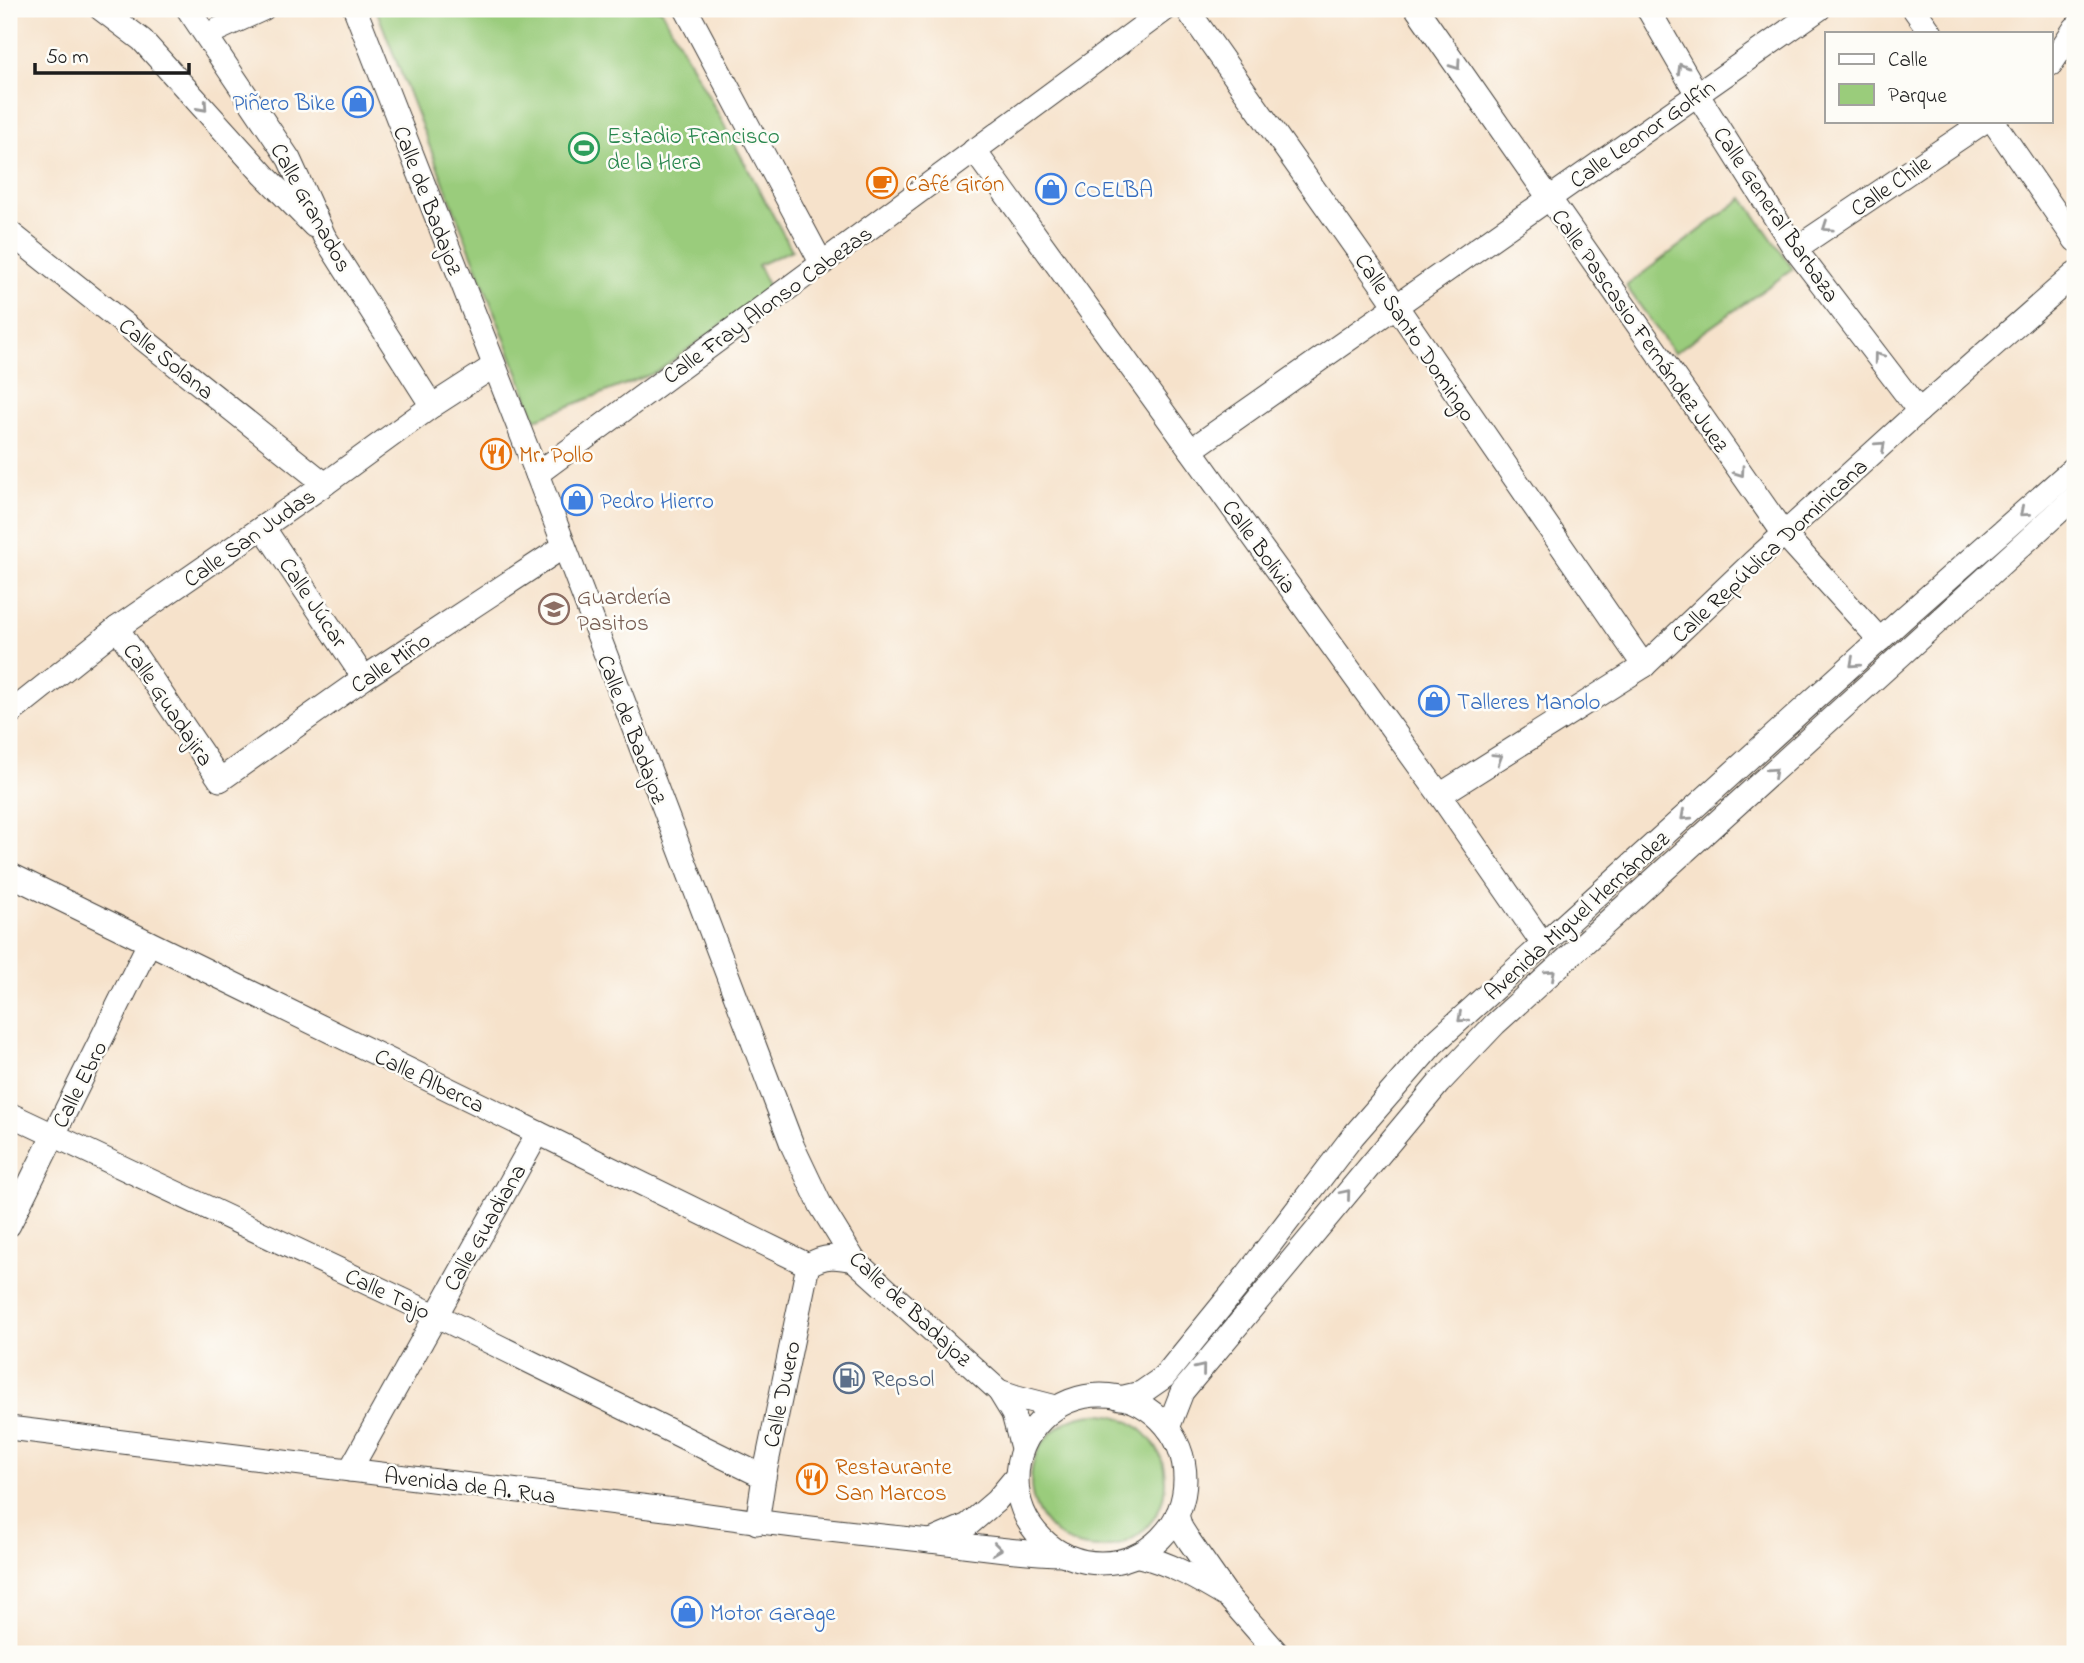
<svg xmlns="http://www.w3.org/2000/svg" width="2084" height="1663" font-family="'Indie Flower',sans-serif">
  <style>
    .green { fill: #9acc7b; stroke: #5b744c; stroke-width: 2 }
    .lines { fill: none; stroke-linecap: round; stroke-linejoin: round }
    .minor-casing { stroke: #3d3a36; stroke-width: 25 }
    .minor { stroke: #fff; stroke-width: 23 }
    .oneway { stroke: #999 }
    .labels { text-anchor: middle; stroke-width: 5; stroke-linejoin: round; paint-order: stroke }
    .shop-label { font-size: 23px; fill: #366cbe; stroke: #fdfcf7; text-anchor: start }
    .street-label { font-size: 23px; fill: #1c1c1c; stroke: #fdfcf7 }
    .leisure-label { font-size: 23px; fill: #27864d; stroke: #fdfcf7; text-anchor: start }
    .food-label { font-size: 23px; fill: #c56008; stroke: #fdfcf7; text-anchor: start }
    .education-label { font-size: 23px; fill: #785e54; stroke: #fdfcf7; text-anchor: start }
    .service-label { font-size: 23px; fill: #4e5e75; stroke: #fdfcf7; text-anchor: start }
  </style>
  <rect width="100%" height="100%" fill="#fdfcf7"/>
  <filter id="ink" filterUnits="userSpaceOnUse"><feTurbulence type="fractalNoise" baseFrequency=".0143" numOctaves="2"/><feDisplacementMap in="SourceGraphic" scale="14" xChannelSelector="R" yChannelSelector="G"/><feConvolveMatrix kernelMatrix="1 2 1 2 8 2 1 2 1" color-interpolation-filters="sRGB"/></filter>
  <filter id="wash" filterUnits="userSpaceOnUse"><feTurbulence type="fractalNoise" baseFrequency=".00686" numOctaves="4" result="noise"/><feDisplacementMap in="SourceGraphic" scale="28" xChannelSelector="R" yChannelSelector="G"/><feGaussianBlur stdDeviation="1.57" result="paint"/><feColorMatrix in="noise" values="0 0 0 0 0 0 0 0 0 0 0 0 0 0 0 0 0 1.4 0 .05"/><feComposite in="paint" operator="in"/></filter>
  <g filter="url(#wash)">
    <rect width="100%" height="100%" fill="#f6e2cb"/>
    <!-- green -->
    <g class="green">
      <path d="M376,9H661L792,250L758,265L770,289L657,372L536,419Z"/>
      <path d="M1743,198L1793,269L1674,353L1626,286Z"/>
      <circle cx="1098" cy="1481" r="67"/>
    </g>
  </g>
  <g filter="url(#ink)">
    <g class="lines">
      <!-- minor casing -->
      <g class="minor-casing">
        <g id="minor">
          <path d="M101,9L142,40L264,175L314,226"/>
          <path d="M188,9L289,159L324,236L432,406"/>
          <path d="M355,9L537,474L793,1147L821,1206L854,1260L999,1391L1013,1414L1022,1448"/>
          <path d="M686,9L822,264"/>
          <path d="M1187,9L1379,281L1644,666"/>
          <path d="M1417,9L1784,534L1880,640"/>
          <path d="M1648,9L1697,94L1795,249L1919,411"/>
          <path d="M1914,9L1931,33"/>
          <path d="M206,35L263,9"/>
          <path d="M2051,64L2075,28"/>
          <path d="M1993,121L2075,240"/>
          <path d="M974,150L1440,795L1543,944"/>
          <path d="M9,232L325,484"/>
          <path d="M1795,249L1985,121"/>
          <path d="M1191,450L1819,9"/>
          <path d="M537,474L1166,9"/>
          <path d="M263,527L364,678"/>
          <path d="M117,628L220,780L364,678L563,547"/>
          <path d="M9,714L117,628L325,484L432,406L494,366"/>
          <path d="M1440,795L1644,666L1752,563L1919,411L2075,274"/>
          <path d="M9,874L808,1265C825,1255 836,1256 854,1260"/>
          <path d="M9,1114L435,1315L764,1477"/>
          <path d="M9,1225L149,943"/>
          <path d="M999,1391L1017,1397L1056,1407"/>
          <circle cx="1101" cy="1479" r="84"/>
          <path d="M1120,1398L1141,1393L1164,1377L1246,1276L1353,1136L1433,1044L1906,616L2075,467"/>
          <path d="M9,1428L682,1511C764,1524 847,1532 930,1541C975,1546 1018,1553 1063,1554"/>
          <path d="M1168,1428L1182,1392L1439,1083L1495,1024L2075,497"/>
          <path d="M350,1470L538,1133"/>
          <path d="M1177,1515L1181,1528L1190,1542L1229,1598L1278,1654"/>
          <path d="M757,1523L764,1477L808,1265"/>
          <path d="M931,1541L968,1525L996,1501L1016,1477"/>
          <path d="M1139,1556C1170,1563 1197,1579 1224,1595"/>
        </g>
      </g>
      <!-- minor -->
      <use href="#minor" class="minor"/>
    </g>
    <!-- one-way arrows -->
    <defs><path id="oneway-chevron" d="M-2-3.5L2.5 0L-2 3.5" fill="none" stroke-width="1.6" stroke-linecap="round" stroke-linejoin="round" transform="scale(1.75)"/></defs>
    <g class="oneway">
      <use href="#oneway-chevron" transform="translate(1456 65) rotate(55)"/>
      <use href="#oneway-chevron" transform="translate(1682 68) rotate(-120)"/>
      <use href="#oneway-chevron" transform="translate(203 107) rotate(48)"/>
      <use href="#oneway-chevron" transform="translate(1827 227) rotate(146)"/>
      <use href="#oneway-chevron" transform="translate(1878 357) rotate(-127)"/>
      <use href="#oneway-chevron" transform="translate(1881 446) rotate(-42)"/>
      <use href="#oneway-chevron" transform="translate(1740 472) rotate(55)"/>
      <use href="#oneway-chevron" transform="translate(2024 512) rotate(139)"/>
      <use href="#oneway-chevron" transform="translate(1854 663) rotate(138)"/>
      <use href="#oneway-chevron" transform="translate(1498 758) rotate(-32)"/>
      <use href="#oneway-chevron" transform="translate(1773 772) rotate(-42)"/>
      <use href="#oneway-chevron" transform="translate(1685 816) rotate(138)"/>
      <use href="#oneway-chevron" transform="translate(1551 974) rotate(-42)"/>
      <use href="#oneway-chevron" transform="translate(1462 1018) rotate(138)"/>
      <use href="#oneway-chevron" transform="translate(1346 1194) rotate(-50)"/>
      <use href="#oneway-chevron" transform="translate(1201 1369) rotate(-51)"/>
      <use href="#oneway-chevron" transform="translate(997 1549) rotate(7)"/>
    </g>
  </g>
  <!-- icons -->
  <defs>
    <g id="shop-ring" transform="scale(1.575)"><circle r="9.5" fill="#fdfcf7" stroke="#3f7fe0" stroke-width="1.5"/><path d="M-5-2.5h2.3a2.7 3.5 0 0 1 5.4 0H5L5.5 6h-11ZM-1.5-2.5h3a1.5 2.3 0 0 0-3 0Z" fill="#3f7fe0"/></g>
    <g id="stadium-ring" transform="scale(1.575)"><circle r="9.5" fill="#fdfcf7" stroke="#2e9e5b" stroke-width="1.5"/><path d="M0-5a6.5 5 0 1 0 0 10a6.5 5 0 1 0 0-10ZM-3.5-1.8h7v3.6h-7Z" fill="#2e9e5b"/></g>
    <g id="cafe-ring" transform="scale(1.575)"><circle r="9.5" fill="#fdfcf7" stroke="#e8710a" stroke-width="1.5"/><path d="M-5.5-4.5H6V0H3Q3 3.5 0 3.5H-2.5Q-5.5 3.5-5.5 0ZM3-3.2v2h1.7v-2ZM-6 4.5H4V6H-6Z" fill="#e8710a"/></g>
    <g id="restaurant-ring" transform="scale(1.575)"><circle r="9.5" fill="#fdfcf7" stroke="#e8710a" stroke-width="1.5"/><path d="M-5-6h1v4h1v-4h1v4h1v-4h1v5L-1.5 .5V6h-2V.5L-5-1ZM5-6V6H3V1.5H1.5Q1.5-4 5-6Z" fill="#e8710a"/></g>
    <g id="school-ring" transform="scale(1.575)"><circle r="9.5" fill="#fdfcf7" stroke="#8d6e63" stroke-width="1.5"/><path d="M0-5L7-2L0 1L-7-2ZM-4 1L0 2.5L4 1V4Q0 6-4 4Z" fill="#8d6e63"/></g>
    <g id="fuel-ring" transform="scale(1.575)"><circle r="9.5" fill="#fdfcf7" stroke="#5c6f8a" stroke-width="1.5"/><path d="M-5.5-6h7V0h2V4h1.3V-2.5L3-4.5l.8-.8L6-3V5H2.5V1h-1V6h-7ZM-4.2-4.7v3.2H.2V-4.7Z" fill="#5c6f8a"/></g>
  </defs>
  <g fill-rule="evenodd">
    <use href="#shop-ring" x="358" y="102"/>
    <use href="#stadium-ring" x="584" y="148"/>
    <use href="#cafe-ring" x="882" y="183"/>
    <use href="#shop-ring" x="1051" y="189"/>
    <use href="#restaurant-ring" x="496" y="454"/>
    <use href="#shop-ring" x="577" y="500"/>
    <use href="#school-ring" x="554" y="609"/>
    <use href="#shop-ring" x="1434" y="701"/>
    <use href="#fuel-ring" x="849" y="1378"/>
    <use href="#restaurant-ring" x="812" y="1479"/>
    <use href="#shop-ring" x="687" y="1612"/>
  </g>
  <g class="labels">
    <!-- shop labels -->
    <g class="shop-label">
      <text x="335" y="110" text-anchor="end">Piñero Bike</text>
      <text x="1074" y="197">COELBA</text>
      <text x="600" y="508">Pedro Hierro</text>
      <text x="1457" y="709">Talleres Manolo</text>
      <text x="710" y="1620">Motor Garage</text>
    </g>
    <!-- street labels -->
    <g class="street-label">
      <text transform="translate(1642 133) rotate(-35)" y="8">Calle Leonor Golfín</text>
      <text transform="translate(1890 185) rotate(-34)" y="8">Calle Chile</text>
      <text transform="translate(429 200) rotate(69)" y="8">Calle de Badajoz</text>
      <text transform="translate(312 207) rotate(61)" y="8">Calle Granados</text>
      <text transform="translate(1777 214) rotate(56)" y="8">Calle General Barbaza</text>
      <text transform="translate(767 304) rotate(-36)" y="8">Calle Fray Alonso Cabezas</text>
      <text transform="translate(1641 330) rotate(55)" y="8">Calle Pascasio Fernández Juez</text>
      <text transform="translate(1416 337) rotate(56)" y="8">Calle Santo Domingo</text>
      <text transform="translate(167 358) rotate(39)" y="8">Calle Solana</text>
      <text transform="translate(249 537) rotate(-35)" y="8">Calle San Judas</text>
      <text transform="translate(1260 546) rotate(54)" y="8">Calle Bolivia</text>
      <text transform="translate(1769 550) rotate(-43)" y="8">Calle República Dominicana</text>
      <text transform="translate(314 602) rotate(56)" y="8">Calle Júcar</text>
      <text transform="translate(390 662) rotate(-34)" y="8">Calle Miño</text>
      <text transform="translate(169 704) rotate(56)" y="8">Calle Guadajira</text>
      <text transform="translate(633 729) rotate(69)" y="8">Calle de Badajoz</text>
      <text transform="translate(1576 915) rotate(-42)" y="8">Avenida Miguel Hernández</text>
      <text transform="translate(430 1080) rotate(26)" y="8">Calle Alberca</text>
      <text transform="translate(79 1084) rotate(-63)" y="8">Calle Ebro</text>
      <text transform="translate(484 1227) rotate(-60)" y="8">Calle Guadiana</text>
      <text transform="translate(388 1293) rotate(25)" y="8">Calle Tajo</text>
      <text transform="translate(911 1308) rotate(43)" y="8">Calle de Badajoz</text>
      <text transform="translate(781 1394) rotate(-78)" y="8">Calle Duero</text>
      <text transform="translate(470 1485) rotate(7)" y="8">Avenida de A. Rua</text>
    </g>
    <!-- leisure labels -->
    <g class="leisure-label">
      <text x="607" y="143">Estadio Francisco<tspan x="607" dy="26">de la Hera</tspan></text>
    </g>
    <!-- food labels -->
    <g class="food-label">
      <text x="905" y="191">Café Girón</text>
      <text x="519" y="462">Mr. Pollo</text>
      <text x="835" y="1474">Restaurante<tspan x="835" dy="26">San Marcos</tspan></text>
    </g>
    <!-- education labels -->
    <g class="education-label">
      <text x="577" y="604">Guardería<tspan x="577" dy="26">Pasitos</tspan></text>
    </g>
    <!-- service labels -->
    <g class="service-label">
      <text x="872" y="1386">Repsol</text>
    </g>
  </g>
  <!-- margin -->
  <rect width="2084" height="1663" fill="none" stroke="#fdfcf7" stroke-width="35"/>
  <!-- legend -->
  <rect x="1825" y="32" width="228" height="91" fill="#fdfcf7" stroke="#a3a29f" stroke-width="2"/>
  <rect x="1839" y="54" width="35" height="10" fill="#ffffff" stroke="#a3a29f" stroke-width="2"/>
  <text x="1888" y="66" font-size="21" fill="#1c1c1c">Calle</text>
  <rect x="1839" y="84" width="35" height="21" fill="#9acc7b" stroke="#a3a29f" stroke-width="2"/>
  <text x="1888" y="102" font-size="21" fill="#1c1c1c">Parque</text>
  <!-- scale -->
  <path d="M35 63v10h154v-10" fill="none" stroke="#1c1c1c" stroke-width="3.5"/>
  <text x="46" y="63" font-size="21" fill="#1c1c1c" stroke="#fdfcf7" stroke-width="5" paint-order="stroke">50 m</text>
</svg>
